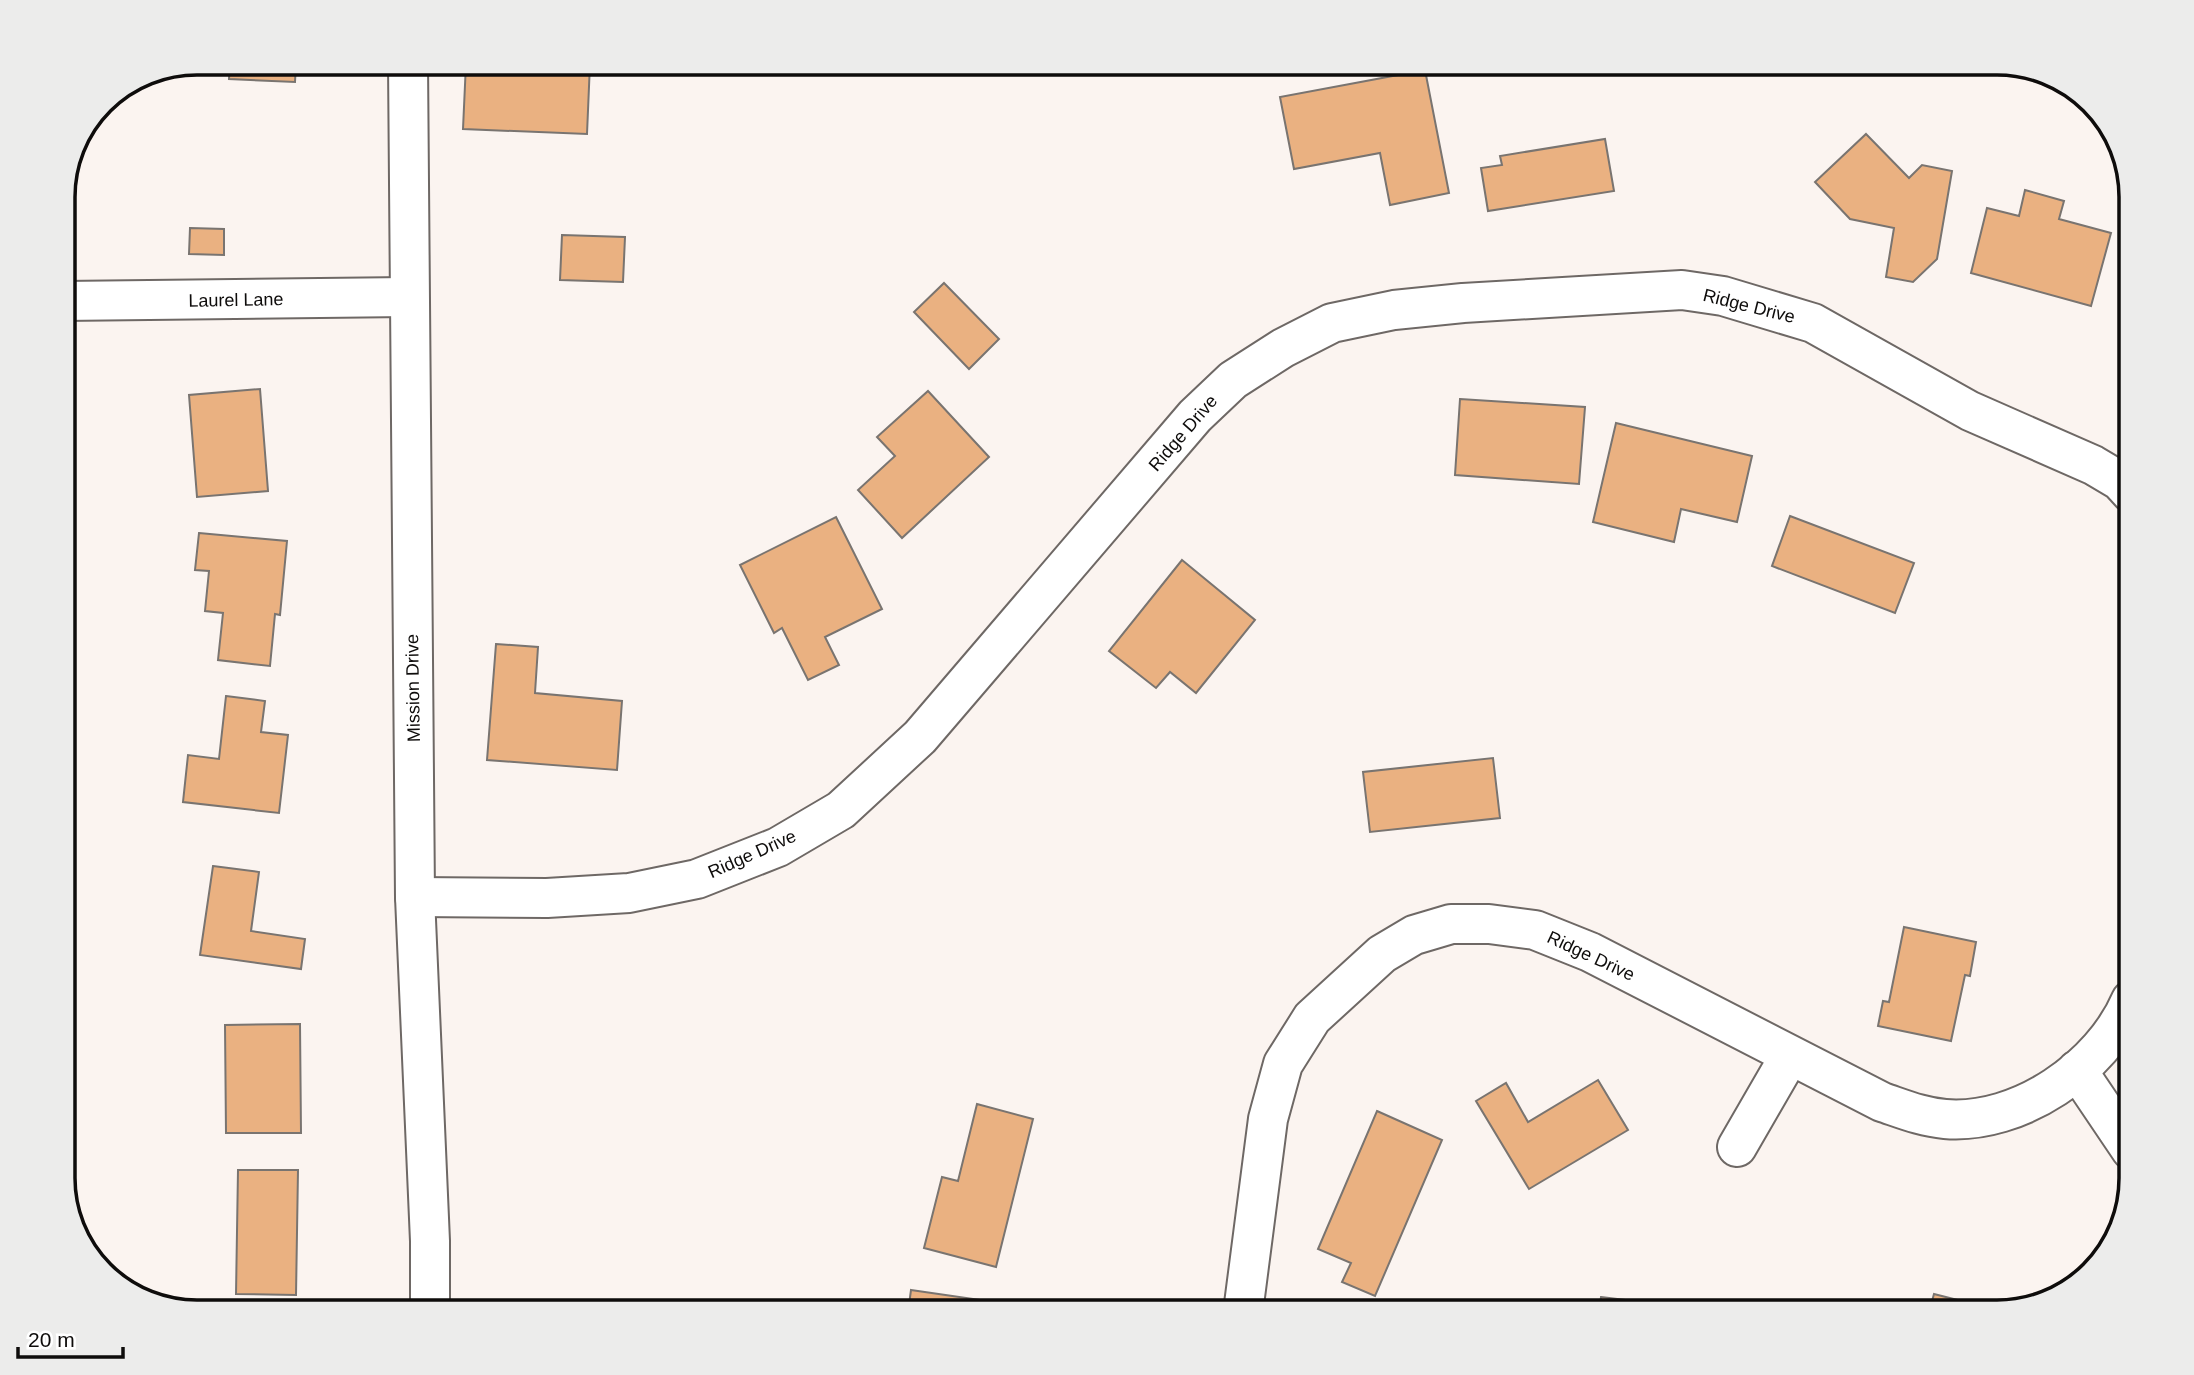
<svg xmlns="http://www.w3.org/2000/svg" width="2194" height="1375" font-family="Helvetica,sans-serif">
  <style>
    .building { fill: #eab181; stroke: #797470; stroke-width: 2 }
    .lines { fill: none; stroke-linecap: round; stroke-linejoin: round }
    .minor-casing { stroke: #6e6865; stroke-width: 42 }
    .minor { stroke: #fff; stroke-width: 38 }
    .labels { text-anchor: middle; stroke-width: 7; stroke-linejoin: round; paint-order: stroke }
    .street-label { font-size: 18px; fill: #0e0c0b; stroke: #fff }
    .rim { fill: none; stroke: #0e0c0b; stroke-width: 3.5 }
  </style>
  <rect width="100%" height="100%" fill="#fbf4f0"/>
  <!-- building -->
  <g class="building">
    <path d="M230,63H296L295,82L229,79Z"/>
    <path d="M466,63H590L587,134L463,129Z"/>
    <path d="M1425,70L1449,193L1390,205L1380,153L1294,169L1280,97Z"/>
    <path d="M1866,134L1909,178L1922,165L1952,171L1937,259L1913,282L1886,277L1894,228L1850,219L1815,182Z"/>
    <path d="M1605,139L1614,191L1488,211L1481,168L1502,165L1500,156Z"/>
    <path d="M2025,190L2064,201L2059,219L2111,233L2091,306L1971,273L1987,208L2019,216Z"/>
    <path d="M190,228L224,229V255L189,254Z"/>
    <path d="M562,235L625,237L623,282L560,280Z"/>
    <path d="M944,283L999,339L969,369L914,312Z"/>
    <path d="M260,389L268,491L197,497L189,395Z"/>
    <path d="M928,391L989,457L902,538L858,490L895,456L877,437Z"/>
    <path d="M1460,399L1585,407L1579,484L1455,475Z"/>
    <path d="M1616,423L1752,456L1737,522L1681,509L1674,542L1593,522Z"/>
    <path d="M1790,516L1914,563L1895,613L1772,566Z"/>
    <path d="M836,517L882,609L825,637L839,665L808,680L782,628L774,633L740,565Z"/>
    <path d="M199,533L287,541L280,615L275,614L270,666L218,660L223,613L205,611L209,571L195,570Z"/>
    <path d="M1182,560L1255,620L1196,693L1170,672L1156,688L1109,651Z"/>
    <path d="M496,644L538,647L535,693L622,701L617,770L487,760Z"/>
    <path d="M226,696L265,701L261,732L288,735L279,813L183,802L188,755L219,759Z"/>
    <path d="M1493,758L1500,818L1370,832L1363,772Z"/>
    <path d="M213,866L259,872L251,931L305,939L301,969L200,955Z"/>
    <path d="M1904,927L1976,942L1970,976L1965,975L1951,1041L1878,1026L1883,1001L1889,1002Z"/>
    <path d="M300,1024L301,1133H226L225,1025Z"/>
    <path d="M1598,1080L1628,1130L1529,1189L1476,1101L1506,1083L1528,1122Z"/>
    <path d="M977,1104L1033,1119L996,1267L924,1248L942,1177L958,1181Z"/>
    <path d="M1377,1111L1442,1140L1375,1296L1342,1282L1351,1263L1318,1249Z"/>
    <path d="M238,1170H298L296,1295L236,1294Z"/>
    <path d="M911,1290L1021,1306L1020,1312H908Z"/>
    <path d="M1934,1294L2001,1311L1929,1312Z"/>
    <path d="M1601,1297L1723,1312H1599Z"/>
  </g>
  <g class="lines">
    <!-- minor casing -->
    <g class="minor-casing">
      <g id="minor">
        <path d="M408,63L415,897L430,1241V1312"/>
        <path d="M63,301L408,297"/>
        <path d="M415,897L547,898L629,893L697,879L778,847L841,810L920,737L1195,416L1233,380L1283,348L1332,323L1394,310L1463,303L1682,290L1723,296L1813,323L1970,411L2093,465L2120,481L2131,493"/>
        <path d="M2077,1070L2131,1150"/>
        <path d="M1737,1147L1789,1057"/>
        <path d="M1243,1312L1268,1119L1283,1064L1312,1018L1382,954L1414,935L1451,924H1489L1535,930L1590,952L1882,1102C1903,1109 1922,1117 1945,1119C2019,1125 2102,1068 2131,1000"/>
      </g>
    </g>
    <!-- minor -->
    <use href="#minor" class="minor"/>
  </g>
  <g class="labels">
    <!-- street labels -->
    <g class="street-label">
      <text transform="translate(236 300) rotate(-1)" y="6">Laurel Lane</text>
      <text transform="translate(1749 306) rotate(14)" y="6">Ridge Drive</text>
      <text transform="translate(1183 433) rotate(-49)" y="6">Ridge Drive</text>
      <text transform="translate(413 688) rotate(-91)" y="6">Mission Drive</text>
      <text transform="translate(752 854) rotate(-24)" y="6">Ridge Drive</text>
      <text transform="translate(1591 956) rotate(25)" y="6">Ridge Drive</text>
    </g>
  </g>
  <!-- crop -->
  <path d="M0 0H2194V1375H0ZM197 75H1997A122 122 0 0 1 2119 197V1178A122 122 0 0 1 1997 1300H197A122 122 0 0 1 75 1178V197A122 122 0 0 1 197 75Z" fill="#ececeb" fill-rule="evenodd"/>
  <path class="rim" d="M197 75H1997A122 122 0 0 1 2119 197V1178A122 122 0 0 1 1997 1300H197A122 122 0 0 1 75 1178V197A122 122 0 0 1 197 75Z"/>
  <!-- scale -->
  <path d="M18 1347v10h105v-10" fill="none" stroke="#0e0c0b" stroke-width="3.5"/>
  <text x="28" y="1347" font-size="21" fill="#0e0c0b" stroke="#ffffff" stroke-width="5" paint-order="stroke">20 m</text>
</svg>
